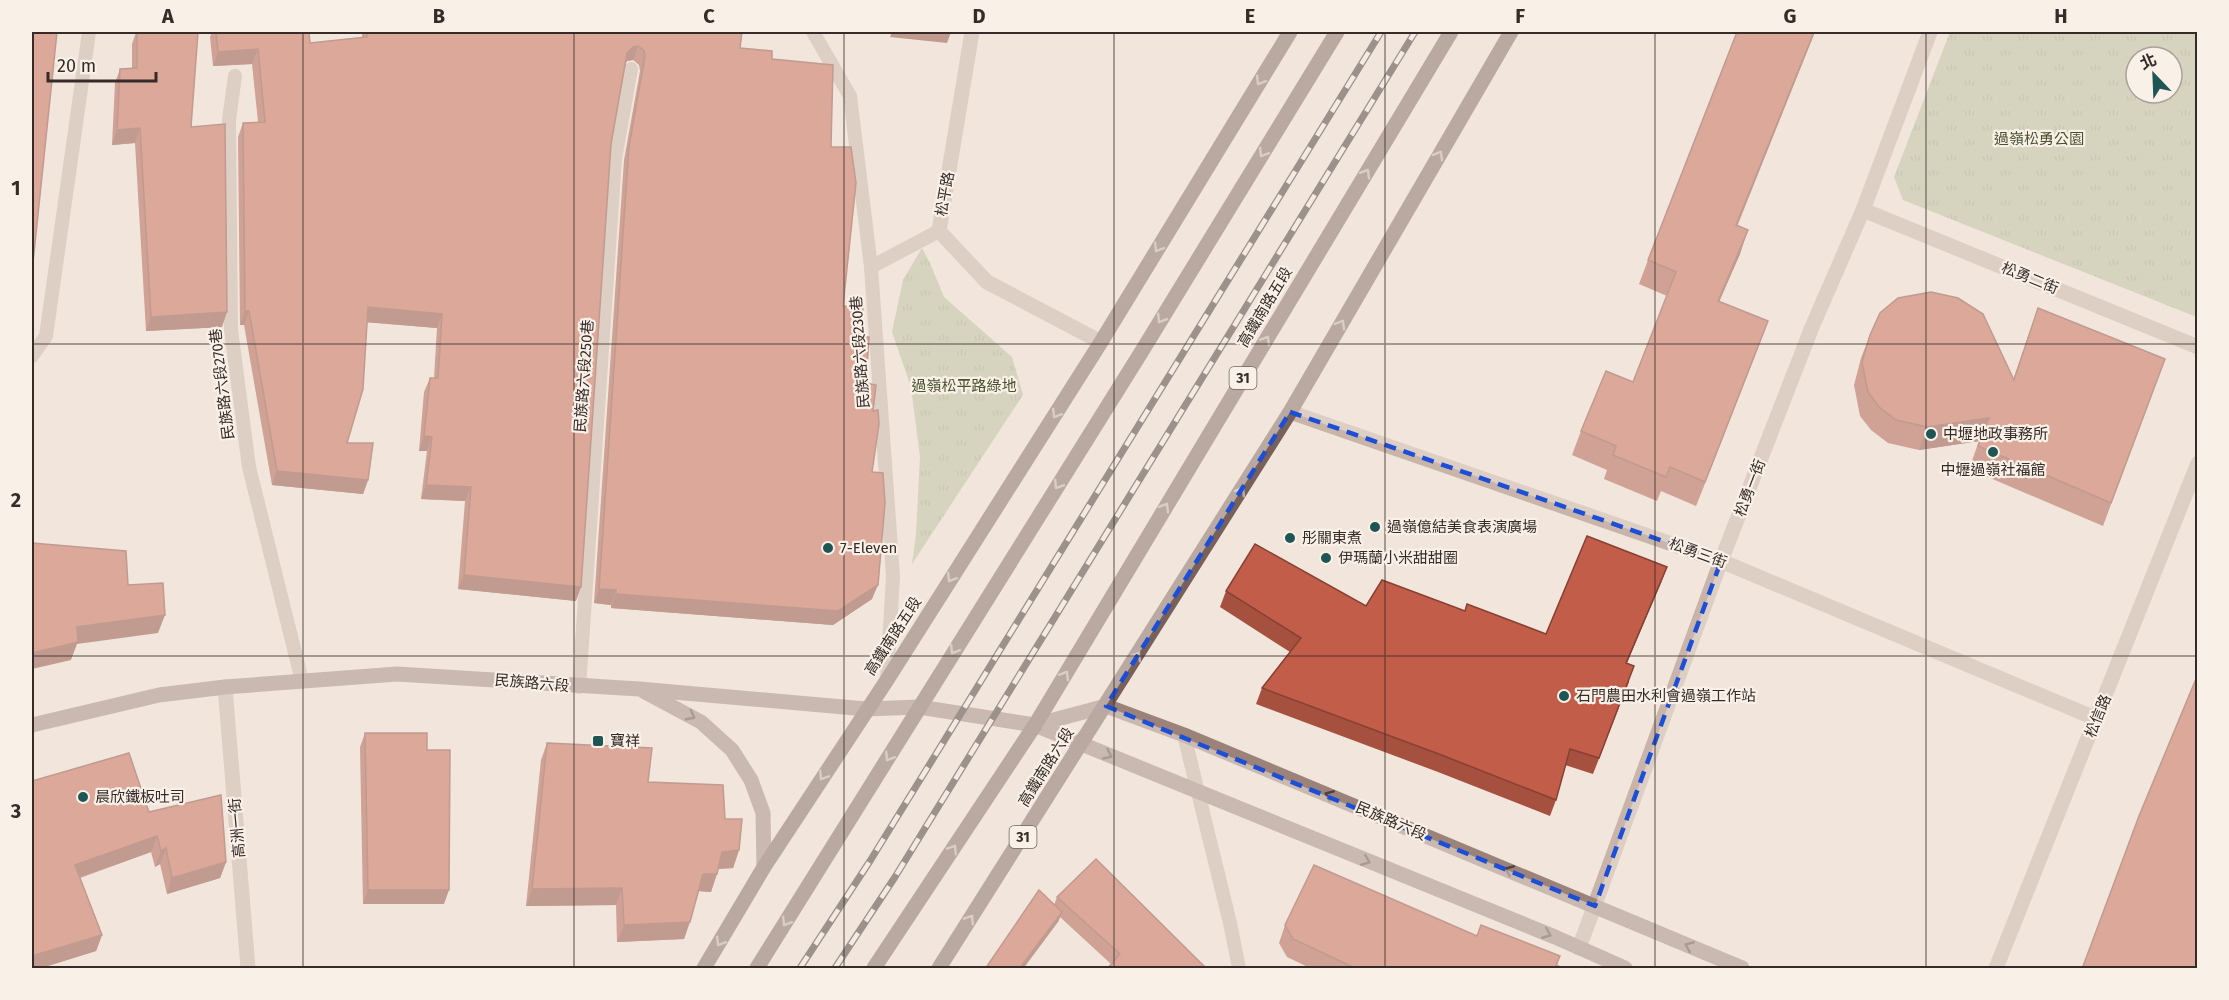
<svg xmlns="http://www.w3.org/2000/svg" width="2229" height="1000" font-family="'Fira Sans','Noto Sans TC',sans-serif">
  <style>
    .grass { fill: url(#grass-tufts); fill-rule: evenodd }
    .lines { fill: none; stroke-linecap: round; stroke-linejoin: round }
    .lane { stroke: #c8b4a8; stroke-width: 14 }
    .street { stroke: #c8b4a8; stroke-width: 15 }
    .secondary { stroke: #9c837a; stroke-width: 15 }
    .primary { stroke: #77615a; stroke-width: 15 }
    .rail-casing { stroke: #362b28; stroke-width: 7 }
    .rail { stroke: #f9f0e8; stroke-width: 4.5; stroke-dasharray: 14; stroke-linecap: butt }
    .wall { fill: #a6503f }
    .shaded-wall { fill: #874133 }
    .building { fill: #c15d49; stroke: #874133; stroke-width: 1.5 }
    .oneway { stroke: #beb0a8 }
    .oneway2 { stroke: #50413c }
    .marked { fill: none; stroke: #1d4ed8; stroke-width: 4.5; stroke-dasharray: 12 8; stroke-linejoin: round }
    .grid { fill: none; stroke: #362b28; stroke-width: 1.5; stroke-opacity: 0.55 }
    .poi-dot { fill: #1f5555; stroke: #f9f0e8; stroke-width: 2 }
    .labels { text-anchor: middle; stroke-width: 4.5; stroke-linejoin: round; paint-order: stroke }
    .shield { fill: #f9f0e8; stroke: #706662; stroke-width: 1.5 }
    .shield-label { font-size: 14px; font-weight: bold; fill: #362b28 }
    .park-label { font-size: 15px; fill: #48532d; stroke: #f9f0e8 }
    .street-label { font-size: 15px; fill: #362b28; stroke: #f9f0e8 }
    .poi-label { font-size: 15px; fill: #362b28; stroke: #f9f0e8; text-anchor: start }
    .neatline { fill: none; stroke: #362b28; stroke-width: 2 }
    .grid-label { font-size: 20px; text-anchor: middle; font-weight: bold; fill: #362b28 }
  </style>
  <defs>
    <pattern id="grass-tufts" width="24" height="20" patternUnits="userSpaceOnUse" patternTransform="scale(1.5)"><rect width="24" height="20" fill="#b6bf9c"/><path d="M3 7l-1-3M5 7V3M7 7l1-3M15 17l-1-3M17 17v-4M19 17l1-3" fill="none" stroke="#9da486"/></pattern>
  </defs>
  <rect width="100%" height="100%" fill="#f1e5dc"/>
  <!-- grass -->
  <g class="grass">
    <path d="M1950,32H2197V315L2194,316L1903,200L1894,177ZM2136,57H2172V93H2136Z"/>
    <path d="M922,248L930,263L944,297L1012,357L1023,395L912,564L916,534L920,457L911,387L892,332L903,280Z"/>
  </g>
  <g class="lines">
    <!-- lane -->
    <g class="lane">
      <path d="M813,32L850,96L871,267L893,576L887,680"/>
      <path d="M235,76L229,120L231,330L249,467L302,681"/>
      <path d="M871,267L939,231"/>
      <path d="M32,356L46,336L89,32"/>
      <path d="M579,687L615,159L631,69"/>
      <path d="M1184,735L1230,923L1239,968"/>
    </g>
    <!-- street -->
    <g class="street">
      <path d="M972,32L939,231L987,282L1101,342"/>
      <path d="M1863,210L2198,347"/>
      <path d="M1290,412L1721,561L2097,719"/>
      <path d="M225,687L248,968"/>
      <path d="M1579,948L1721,561L1812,327L1863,210L1930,32"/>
      <path d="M1996,968L2198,463"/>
    </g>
    <!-- secondary -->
    <g class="secondary">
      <path d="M645,692L701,722L732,750L751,780L763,813L764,867"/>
      <path d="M32,725L159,695L225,687L397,674L639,689L866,709L919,707L1035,725L1555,937L1625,968"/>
      <path d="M1035,725L1106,706L1184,735L1742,968"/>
    </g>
    <!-- primary -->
    <g class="primary">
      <path d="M704,968L764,867L887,680L1101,342L1290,32"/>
      <path d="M757,968L1142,351L1337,32"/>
      <path d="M874,968L1035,725L1451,32"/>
      <path d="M939,968L1290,412L1511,32"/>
    </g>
    <!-- rail casing -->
    <g class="rail-casing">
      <g id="rail">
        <path d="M800,968L870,861L1381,32"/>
        <path d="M835,968L895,877L1415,32"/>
      </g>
    </g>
    <!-- rail -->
    <use href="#rail" class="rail"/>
  </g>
  <!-- wall -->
  <g class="wall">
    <path d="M136,32H184L191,127L222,327L146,331L135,143L112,145L115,83L120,69L132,68V44Z"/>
    <path d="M212,32H309L310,43L362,37V32H742L740,48L772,59L831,147L843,306L860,337L866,383L873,411L872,599L833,625L611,608V605L594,603L624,160L640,71L639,65L633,60L627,61L626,63L611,144L576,601L458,589L465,501L421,499L427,451H419L424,392L430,378H434L437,328L367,322L347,443L368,480L363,494L272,485L244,325H240L238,137L243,123L258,122L252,64L213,66L210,37Z"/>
    <path d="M1737,225L1740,254L1719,301L1759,345L1696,506L1661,491L1657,501L1604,479L1607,470L1572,455L1581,431L1633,382L1667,296L1639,284L1648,260Z"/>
    <path d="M2038,308L2165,359L2103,526L1969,469L1979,441L1919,450L1888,443L1871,430L1860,416L1854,385L1861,358L1870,335L2013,380Z"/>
    <path d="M1667,567L1627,663L1629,682L1593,774L1565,765L1556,800L1550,816L1438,772L1256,704L1262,688L1290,652L1220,607L1226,591L1366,606L1465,611L1546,634Z"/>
    <path d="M365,733L427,750L444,904H363L360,747Z"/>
    <path d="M547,743L648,782L725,819L739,850L733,868L718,869L711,892L699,891L684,939L617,942L616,905L526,906L541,760Z"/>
    <path d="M32,781L149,812L226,862L220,878L167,894L160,864L155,867L151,852L80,878L102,935L96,951L38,969H32Z"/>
    <path d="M1057,897L1207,969L1111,964L1060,917L1058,922L1054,905Z"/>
    <path d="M1285,925L1477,936L1560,956L1557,966L1564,969H1312L1287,957L1279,943Z"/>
  </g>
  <!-- shaded-wall -->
  <g class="shaded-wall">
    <path d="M892,32H951L947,43L890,37Z"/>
    <path d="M1814,32H1815L1728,249L1736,225Z"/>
    <path d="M638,46L633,60L627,61L622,67L627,53L633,47Z"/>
    <path d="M258,49L252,64L213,66L218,52Z"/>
    <path d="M140,128L135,143L112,145L117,130Z"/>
    <path d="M1748,230L1740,254L1709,325L1718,301Z"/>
    <path d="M368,307L442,314L437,328L363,322Z"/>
    <path d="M245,311H249L244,325H240Z"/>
    <path d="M227,312L222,327L146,331L151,317Z"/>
    <path d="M1768,321L1759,345L1696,506L1705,482Z"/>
    <path d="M1989,418L1980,441L1919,450L1927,427Z"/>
    <path d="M424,436L432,437L427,451H419Z"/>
    <path d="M277,471L368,480L363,494L272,485Z"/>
    <path d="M426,485L471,487L465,501L421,499Z"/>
    <path d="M1667,567L1661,583L1620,679L1626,663Z"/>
    <path d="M464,575L581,587L576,601L458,589Z"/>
    <path d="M878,585L872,599L833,625L611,608L616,594Z"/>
    <path d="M599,589L616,590L611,605L594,603Z"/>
    <path d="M165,615L158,633L77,644L71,660L32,669V653L77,627Z"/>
    <path d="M157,836L151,852L69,881L75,865Z"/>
    <path d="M166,848L160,864L155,867L161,851Z"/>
    <path d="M739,850L733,868L716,869L722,852Z"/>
    <path d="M226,862L220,878L167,894L172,878Z"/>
    <path d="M703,874H717L711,892L697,891Z"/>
    <path d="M622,888L616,905L526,906L532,889Z"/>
    <path d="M368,890H449L444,904H363Z"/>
    <path d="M1062,912L1058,922L1023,969H1019Z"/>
    <path d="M690,922L684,939L617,942L624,925Z"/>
    <path d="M102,935L96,951L38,969H32V956Z"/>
  </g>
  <!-- building -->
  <g class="building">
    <path d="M32,32H57L32,272Z"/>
    <path d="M137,32H198L191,127L225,124L227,312L151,317L140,128L117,130L120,69L137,68Z"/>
    <path d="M216,32H309L310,43L367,37V32H742L740,48L772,51V59L833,65L831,147H851L856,183L843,306L863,307L860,337H869L866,383L876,385L873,411L878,410L879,424L872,472L883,473L885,503L878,585L838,611L616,594V590L599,589L629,146L645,56L644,51L638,46L633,47L627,53L611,144L581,587L464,575L471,487L426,485L432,437L424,436L430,378H438L442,314L368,307L363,389L347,443H373L368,480L277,471L249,311H245L243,123L265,122L258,49L218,52Z"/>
    <path d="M1737,32H1814L1736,225L1748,230L1718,301L1768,321L1705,482L1670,467L1666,477L1613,455L1616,446L1581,431L1606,371L1633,382L1676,272L1648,260Z"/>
    <path d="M1931,292L1958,298L1983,314L2014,380L2038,308L2165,359L2111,503L1978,446L1989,418L1927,427L1896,420L1879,407L1868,392L1862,362L1870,335L1880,313L1898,298Z"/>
    <path d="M1587,536L1667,567L1626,663L1634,666L1599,758L1570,749L1556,800L1444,756L1262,688L1301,638L1226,591L1255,544L1366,606L1382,580L1465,611L1467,604L1546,634Z"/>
    <path d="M32,543L126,551L128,585L163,583L165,615L77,627L78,642L32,653Z"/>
    <path d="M2198,674V961L2194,969H2082L2139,816Z"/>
    <path d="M365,733H427V750H450L449,890H368Z"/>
    <path d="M547,743L652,748L648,782L723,785L725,819H742L739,850L722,852L717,874H703L690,922L624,925L622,888L532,889Z"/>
    <path d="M129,753L149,812L221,795L226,862L172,878L166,848L161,851L157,836L75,865L102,935L32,956V781Z"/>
    <path d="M1096,859L1207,969H1107L1120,954L1057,897Z"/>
    <path d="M1314,865L1477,936L1481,925L1560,956L1556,965L1564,969H1357L1293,939L1285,925Z"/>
    <path d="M1039,890L1062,912L1019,969H985Z"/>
  </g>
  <!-- one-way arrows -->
  <defs><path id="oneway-chevron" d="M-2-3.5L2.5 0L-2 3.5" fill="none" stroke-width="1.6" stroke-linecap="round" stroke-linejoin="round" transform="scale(1.5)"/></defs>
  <g class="oneway">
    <use href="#oneway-chevron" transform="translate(1260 81) rotate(121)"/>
    <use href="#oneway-chevron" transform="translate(1263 153) rotate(122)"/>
    <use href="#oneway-chevron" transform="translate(1439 155) rotate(-60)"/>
    <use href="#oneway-chevron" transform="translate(1366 173) rotate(-59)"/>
    <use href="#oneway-chevron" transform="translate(1158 248) rotate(121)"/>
    <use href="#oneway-chevron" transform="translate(1161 319) rotate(122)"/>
    <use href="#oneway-chevron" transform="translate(1341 324) rotate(-60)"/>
    <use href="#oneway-chevron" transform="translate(1266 340) rotate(-59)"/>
    <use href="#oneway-chevron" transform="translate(1056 414) rotate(122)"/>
    <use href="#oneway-chevron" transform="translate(1058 485) rotate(122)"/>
    <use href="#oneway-chevron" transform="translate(1241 491) rotate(-58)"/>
    <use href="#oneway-chevron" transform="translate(1165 507) rotate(-59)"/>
    <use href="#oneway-chevron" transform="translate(951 578) rotate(122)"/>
    <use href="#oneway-chevron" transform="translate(954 650) rotate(122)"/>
    <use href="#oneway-chevron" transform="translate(1137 656) rotate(-58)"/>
    <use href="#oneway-chevron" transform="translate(1065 675) rotate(-59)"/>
    <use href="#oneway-chevron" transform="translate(889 757) rotate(122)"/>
    <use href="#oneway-chevron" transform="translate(823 776) rotate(123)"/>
    <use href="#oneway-chevron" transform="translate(953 849) rotate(-57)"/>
    <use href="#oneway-chevron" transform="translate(970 919) rotate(-57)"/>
    <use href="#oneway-chevron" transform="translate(786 922) rotate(122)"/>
    <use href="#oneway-chevron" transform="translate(720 942) rotate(122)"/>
  </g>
  <g class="oneway2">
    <use href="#oneway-chevron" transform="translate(691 716) rotate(28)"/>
    <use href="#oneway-chevron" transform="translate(1108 755) rotate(25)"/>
    <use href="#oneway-chevron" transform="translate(1329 795) rotate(-157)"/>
    <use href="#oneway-chevron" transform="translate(1366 861) rotate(22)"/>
    <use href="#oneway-chevron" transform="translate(1509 870) rotate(-157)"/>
    <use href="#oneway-chevron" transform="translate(1547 934) rotate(22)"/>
    <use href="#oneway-chevron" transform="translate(1689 946) rotate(-157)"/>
  </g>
  <!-- marked area -->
  <path d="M0 0H2229V1000H0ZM1290,412L1721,561L1595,906L1106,706Z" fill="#f1e5dc" fill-opacity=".55" fill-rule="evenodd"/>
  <path class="marked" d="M1290,412L1721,561L1595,906L1106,706Z"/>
  <!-- grid -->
  <path class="grid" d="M303,32V968M574,32V968M844,32V968M1114,32V968M1385,32V968M1655,32V968M1926,32V968M32,344H2198M32,656H2198"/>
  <!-- markers -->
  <g class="poi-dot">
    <circle cx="1931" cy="434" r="6"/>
    <circle cx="1993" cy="452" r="6"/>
    <circle cx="1375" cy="527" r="6"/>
    <circle cx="1290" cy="538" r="6"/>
    <circle cx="828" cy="548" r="6"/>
    <circle cx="1326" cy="558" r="6"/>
    <circle cx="1564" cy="696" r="6"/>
    <rect x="592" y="735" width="12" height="12" rx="3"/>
    <circle cx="83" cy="797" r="6"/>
  </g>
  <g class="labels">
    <!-- shield labels -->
    <g class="shield">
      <rect x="1229.5" y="367" width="27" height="22" rx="4.5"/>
      <rect x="1009.5" y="826" width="27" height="22" rx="4.5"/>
    </g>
    <g class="shield-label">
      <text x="1243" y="383">31</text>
      <text x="1023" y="842">31</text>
    </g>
    <!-- park labels -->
    <g class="park-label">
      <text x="2039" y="144">過嶺松勇公園</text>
      <text x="964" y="391">過嶺松平路綠地</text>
    </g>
    <!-- street labels -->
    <g class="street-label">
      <text transform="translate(945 194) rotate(-80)" y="5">松平路</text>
      <text transform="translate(2030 278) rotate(22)" y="5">松勇二街</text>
      <text transform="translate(1265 307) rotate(-59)" y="5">高鐵南路五段</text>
      <text transform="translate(860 352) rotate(-94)" y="5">民族路六段230巷</text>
      <text transform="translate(584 376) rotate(-86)" y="5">民族路六段250巷</text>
      <text transform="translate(222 384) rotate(-97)" y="5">民族路六段270巷</text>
      <text transform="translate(1750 488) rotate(-69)" y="5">松勇一街</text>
      <text transform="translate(1698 553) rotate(20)" y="5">松勇三街</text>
      <text transform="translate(893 636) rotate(-57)" y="5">高鐵南路五段</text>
      <text transform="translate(532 683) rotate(5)" y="5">民族路六段</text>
      <text transform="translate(2098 716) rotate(-68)" y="5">松信路</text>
      <text transform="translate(1046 767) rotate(-58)" y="5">高鐵南路六段</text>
      <text transform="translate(1391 821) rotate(23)" y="5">民族路六段</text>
      <text transform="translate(237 828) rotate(-95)" y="5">高洲一街</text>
    </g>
    <!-- poi labels -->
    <g class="poi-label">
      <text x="1943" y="439">中壢地政事務所</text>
      <text x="1993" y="475" text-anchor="middle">中壢過嶺社福館</text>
      <text x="1387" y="532">過嶺億結美食表演廣場</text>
      <text x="1302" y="543">彤關東煮</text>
      <text x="840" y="553">7-Eleven</text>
      <text x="1338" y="563">伊瑪蘭小米甜甜圈</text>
      <text x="1576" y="701">石門農田水利會過嶺工作站</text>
      <text x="610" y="746">寶祥</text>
      <text x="95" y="802">晨欣鐵板吐司</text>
    </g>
  </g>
  <!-- border -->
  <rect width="2229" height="1000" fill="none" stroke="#f9f0e8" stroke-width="66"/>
  <!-- north arrow -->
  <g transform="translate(2154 75) rotate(337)"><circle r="28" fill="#f9f0e8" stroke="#aba19b" stroke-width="1.5"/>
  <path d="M0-4.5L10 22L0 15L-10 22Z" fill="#1f5555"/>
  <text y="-9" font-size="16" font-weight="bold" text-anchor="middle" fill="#362b28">北</text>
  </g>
  <!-- scale -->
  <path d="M48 72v9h108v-9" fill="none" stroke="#362b28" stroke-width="3"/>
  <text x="57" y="72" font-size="18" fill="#362b28" stroke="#f9f0e8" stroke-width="4.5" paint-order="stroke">20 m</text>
  <rect x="33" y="33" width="2163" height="934" class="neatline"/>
  <g class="grid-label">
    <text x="168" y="23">A</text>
    <text x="439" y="23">B</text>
    <text x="709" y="23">C</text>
    <text x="979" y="23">D</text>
    <text x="1250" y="23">E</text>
    <text x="1520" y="23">F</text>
    <text x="1790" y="23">G</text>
    <text x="2061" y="23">H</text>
    <text x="16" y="195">1</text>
    <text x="16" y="507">2</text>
    <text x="16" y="818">3</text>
  </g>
</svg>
